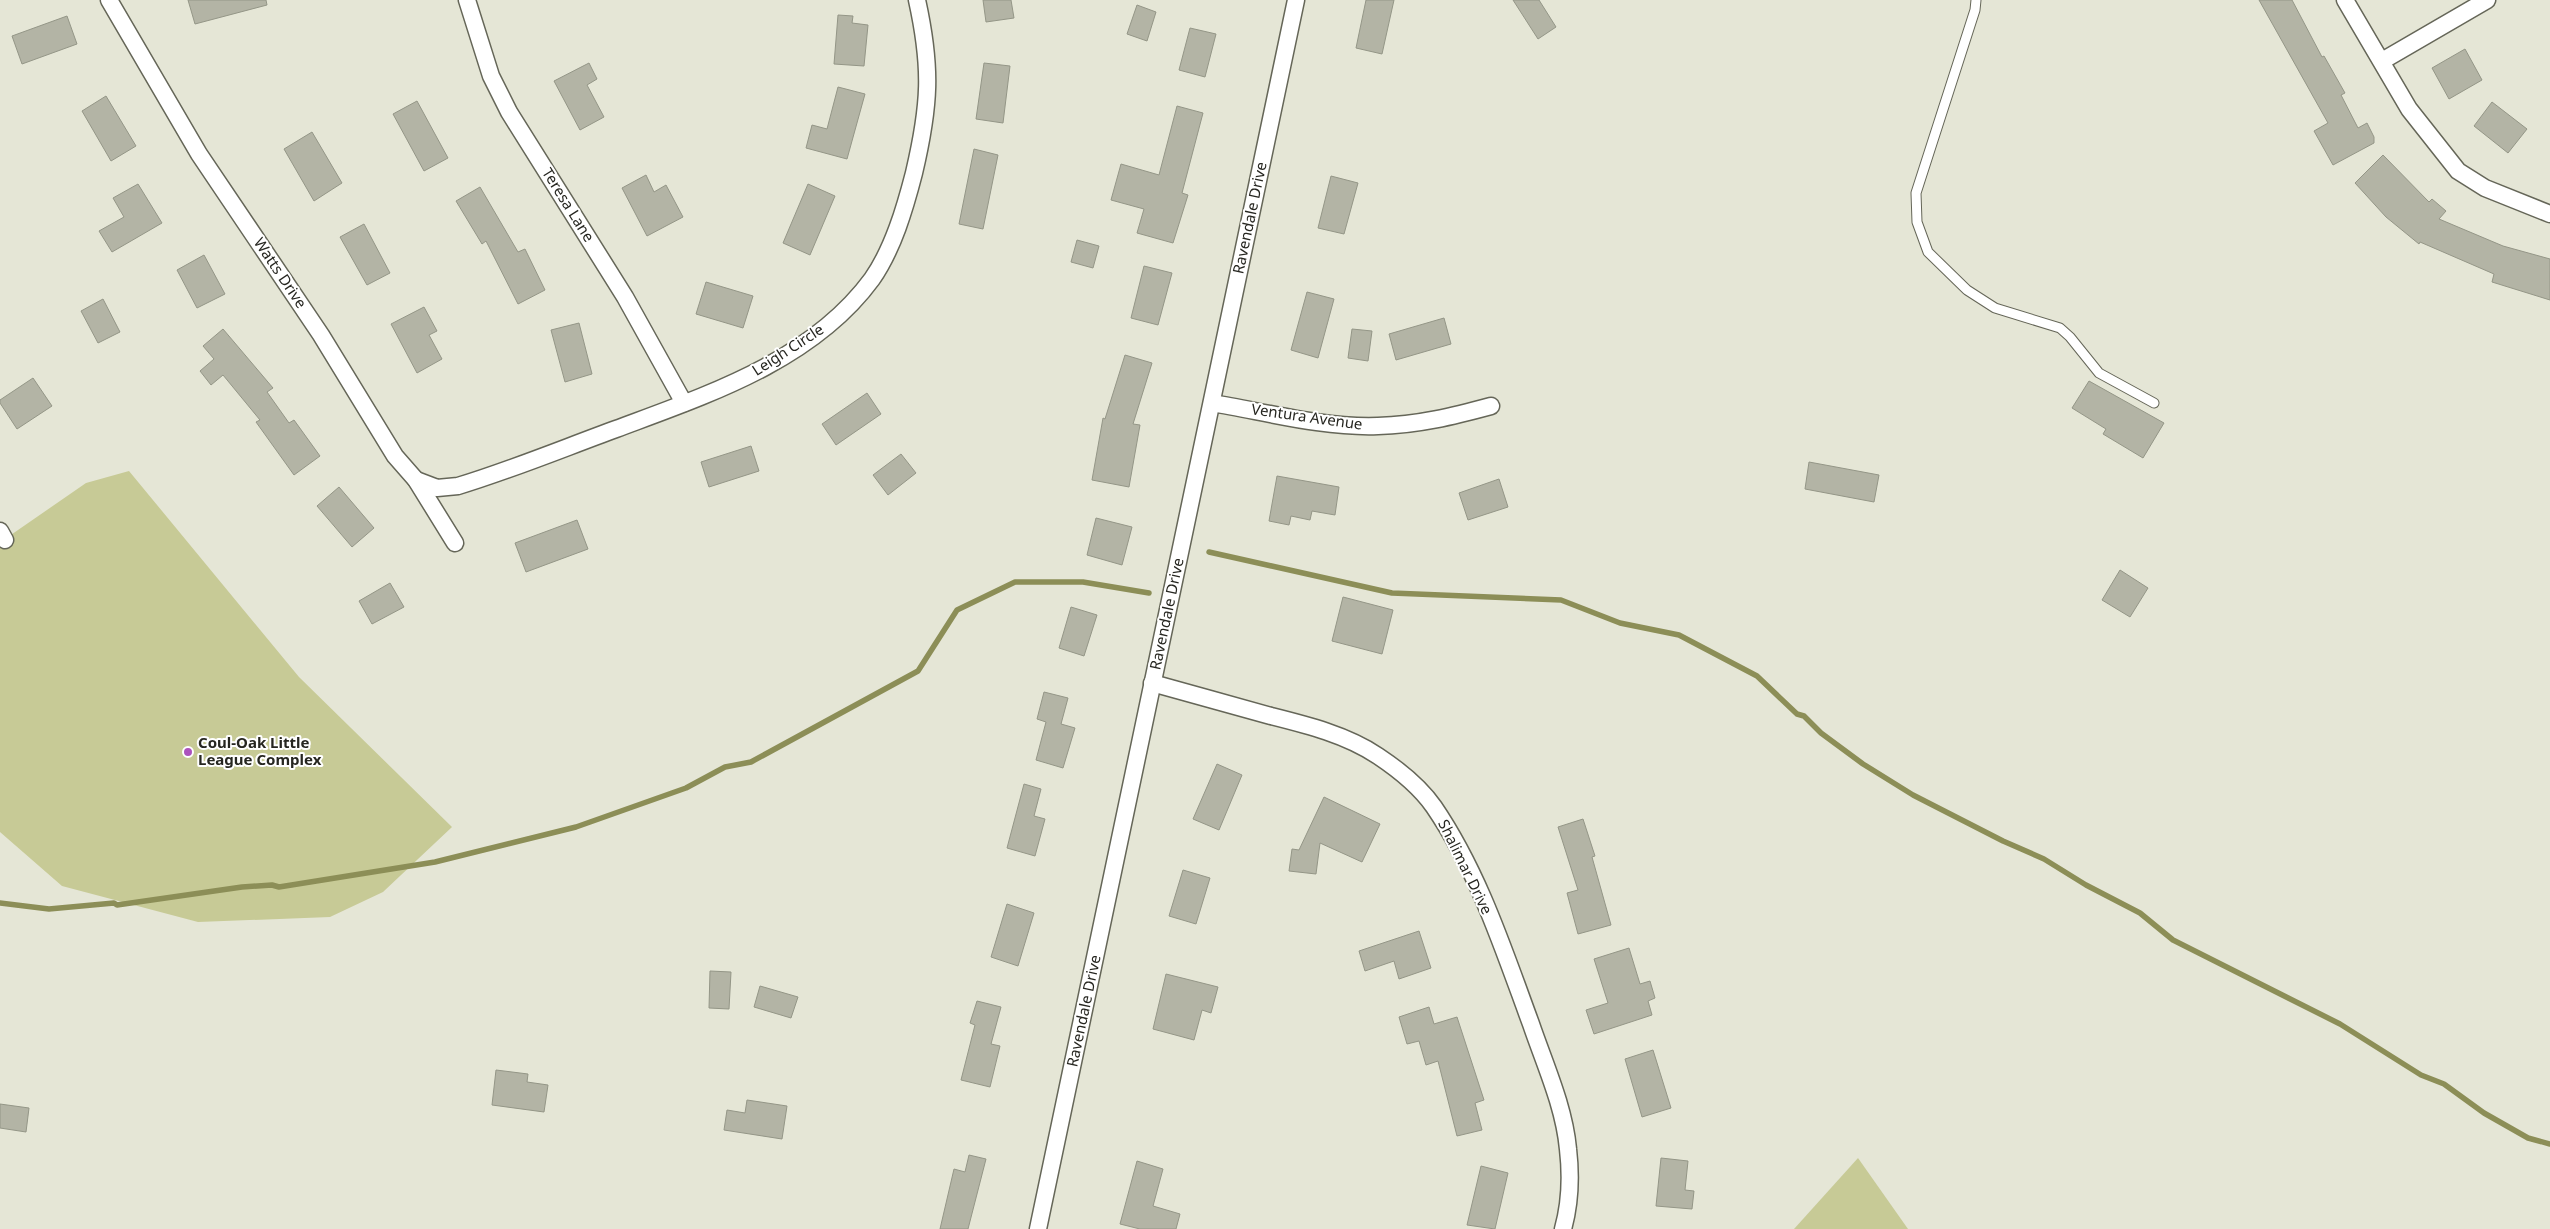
<svg xmlns="http://www.w3.org/2000/svg" width="2550" height="1229" font-family="'Noto Sans',sans-serif">
  <style>
    .green { fill: #c7ca96 }
    .lines { fill: none; stroke-linecap: round; stroke-linejoin: round }
    .stream { stroke: #8c8e57; stroke-width: 5.5 }
    .building { fill: #b3b4a5; stroke: #949687 }
    .lane-casing { stroke: #656658; stroke-width: 11 }
    .street-casing { stroke: #656658; stroke-width: 19 }
    .lane { stroke: #fff; stroke-width: 9 }
    .street { stroke: #fff; stroke-width: 16 }
    .poi-dot { fill: #ac52be; stroke: #fff; stroke-width: 2 }
    .labels { text-anchor: middle; stroke-width: 4; stroke-linejoin: round; paint-order: stroke }
    .street-label { font-size: 15px; fill: #262620; stroke: #fff }
    .poi-label { font-size: 15px; font-weight: bold; fill: #262620; stroke: #fff; text-anchor: start }
  </style>
  <rect width="100%" height="100%" fill="#e5e6d6"/>
  <!-- green -->
  <g class="green">
    <path d="M129,471L299,677L452,827L383,892L330,917L198,922L62,886L0,832V531L5,539L86,483Z"/>
    <path d="M1858,1158L1908,1229H1794Z"/>
  </g>
  <g class="lines">
    <!-- stream -->
    <g class="stream">
      <path d="M1209,552L1392,593L1561,600L1620,623L1679,635L1757,676L1797,714L1804,716L1821,733L1863,764L1913,795L2003,841L2044,859L2086,885L2140,913L2173,940L2340,1024L2421,1075L2444,1084L2484,1113L2528,1138L2550,1144"/>
      <path d="M0,903L49,909L114,903L117,905L242,887L272,885L279,887L435,862L576,827L686,788L725,767L751,762L918,671L957,610L1015,582H1083L1149,593"/>
    </g>
  </g>
  <!-- building -->
  <g class="building">
    <path d="M188,0H266L267,5L195,24Z"/>
    <path d="M983,0H1011L1014,18L986,22Z"/>
    <path d="M1366,0H1394L1382,54L1356,48Z"/>
    <path d="M1513,0H1539L1556,27L1538,39Z"/>
    <path d="M2259,0H2292L2322,57L2324,56L2345,93L2341,95L2358,128L2367,123L2374,137V143L2333,165L2314,131L2328,123Z"/>
    <path d="M1137,5L1156,12L1147,41L1127,34Z"/>
    <path d="M838,15L853,16L852,23L868,25L864,66L834,64Z"/>
    <path d="M67,16L77,44L22,64L12,36Z"/>
    <path d="M1190,28L1216,34L1205,77L1179,70Z"/>
    <path d="M2465,49L2482,80L2449,99L2432,68Z"/>
    <path d="M589,63L597,79L587,85L604,117L580,130L554,81Z"/>
    <path d="M984,63L1010,66L1003,123L976,119Z"/>
    <path d="M838,87L865,94L847,159L806,148L812,125L827,129Z"/>
    <path d="M106,96L136,146L111,161L82,111Z"/>
    <path d="M417,101L448,158L424,171L393,114Z"/>
    <path d="M2492,102L2527,129L2508,153L2474,126Z"/>
    <path d="M1177,106L1203,113L1182,193L1188,195L1173,243L1137,233L1144,209L1111,200L1121,164L1159,175Z"/>
    <path d="M312,132L342,183L314,201L284,149Z"/>
    <path d="M974,149L998,155L983,229L959,224Z"/>
    <path d="M2383,155L2429,202L2432,199L2446,211L2439,219L2503,246L2550,259V300L2492,282L2494,274L2420,242L2419,244L2386,217L2355,183Z"/>
    <path d="M646,175L654,192L666,185L683,217L647,236L622,188Z"/>
    <path d="M1331,176L1358,183L1344,234L1318,228Z"/>
    <path d="M138,184L162,223L112,252L99,231L124,217L113,198Z"/>
    <path d="M808,184L835,196L810,255L783,243Z"/>
    <path d="M480,187L518,252L525,249L545,290L518,304L486,241L482,244L456,201Z"/>
    <path d="M364,224L390,273L367,285L340,237Z"/>
    <path d="M1077,240L1099,246L1093,268L1071,262Z"/>
    <path d="M204,255L225,294L197,308L177,270Z"/>
    <path d="M1144,266L1172,273L1158,325L1131,318Z"/>
    <path d="M706,282L753,296L743,328L696,314Z"/>
    <path d="M1307,292L1334,299L1318,358L1291,350Z"/>
    <path d="M103,299L120,332L98,343L81,311Z"/>
    <path d="M424,307L437,331L429,335L442,359L417,373L391,324Z"/>
    <path d="M1444,318L1451,344L1396,360L1389,334Z"/>
    <path d="M579,323L592,374L565,382L551,330Z"/>
    <path d="M223,329L273,388L267,392L289,423L294,420L320,456L294,475L256,422L260,420L223,375L211,385L200,371L214,359L203,346Z"/>
    <path d="M1352,329L1372,331L1368,361L1348,358Z"/>
    <path d="M1125,355L1152,363L1133,424L1140,425L1129,487L1092,480L1103,418L1105,419Z"/>
    <path d="M33,378L52,406L17,429L0,403V400Z"/>
    <path d="M2089,381L2164,423L2143,458L2103,434L2106,429L2072,408Z"/>
    <path d="M867,393L881,414L836,445L822,424Z"/>
    <path d="M751,446L759,471L709,487L701,462Z"/>
    <path d="M901,454L916,473L888,495L873,475Z"/>
    <path d="M1809,462L1879,475L1874,502L1805,489Z"/>
    <path d="M1277,476L1339,487L1335,515L1312,511L1310,520L1291,516L1289,525L1269,521Z"/>
    <path d="M1499,479L1508,507L1468,520L1459,493Z"/>
    <path d="M339,487L374,528L352,547L317,506Z"/>
    <path d="M1096,518L1132,527L1122,565L1087,555Z"/>
    <path d="M577,520L588,549L526,572L515,543Z"/>
    <path d="M2120,570L2148,588L2130,617L2102,600Z"/>
    <path d="M390,583L404,607L372,624L359,601Z"/>
    <path d="M1343,597L1393,610L1382,654L1332,641Z"/>
    <path d="M1071,607L1097,615L1084,656L1059,648Z"/>
    <path d="M1044,692L1068,698L1061,724L1075,728L1063,768L1036,760L1046,722L1037,719Z"/>
    <path d="M1217,764L1242,775L1219,830L1193,819Z"/>
    <path d="M1024,784L1041,789L1034,816L1045,819L1035,856L1007,848Z"/>
    <path d="M1324,797L1380,824L1362,862L1320,843L1316,874L1289,871L1292,849L1299,850Z"/>
    <path d="M1583,819L1595,856L1592,857L1611,925L1578,934L1567,893L1578,890L1558,827Z"/>
    <path d="M1183,870L1210,878L1196,924L1169,916Z"/>
    <path d="M1007,904L1034,913L1018,966L991,957Z"/>
    <path d="M1419,931L1431,968L1399,979L1394,961L1365,971L1359,951Z"/>
    <path d="M1629,948L1640,984L1650,981L1655,998L1648,1001L1652,1015L1594,1034L1586,1010L1608,1003L1594,959Z"/>
    <path d="M710,971L731,972L729,1009L709,1008Z"/>
    <path d="M1166,974L1218,987L1211,1013L1202,1010L1194,1040L1153,1029Z"/>
    <path d="M760,986L798,997L791,1018L754,1007Z"/>
    <path d="M977,1001L1001,1007L991,1044L1000,1046L990,1087L961,1080L975,1025L970,1023Z"/>
    <path d="M1429,1007L1434,1024L1457,1017L1484,1100L1475,1103L1482,1130L1457,1136L1438,1061L1426,1065L1419,1041L1407,1044L1399,1017Z"/>
    <path d="M1653,1050L1671,1108L1642,1117L1625,1059Z"/>
    <path d="M496,1070L528,1074L527,1082L548,1085L544,1112L492,1105Z"/>
    <path d="M747,1100L787,1106L782,1139L724,1130L727,1110L745,1113Z"/>
    <path d="M0,1104L29,1108L26,1132L0,1128Z"/>
    <path d="M969,1155L986,1159L968,1229H940L954,1169L965,1172Z"/>
    <path d="M1661,1158L1688,1161L1685,1190L1694,1191L1692,1209L1656,1206Z"/>
    <path d="M1137,1161L1163,1169L1153,1206L1180,1214L1176,1229H1140L1120,1224Z"/>
    <path d="M1481,1166L1508,1173L1495,1229L1467,1225Z"/>
  </g>
  <g class="lines">
    <!-- lane casing -->
    <g class="lane-casing">
      <path id="lane" d="M1976,0L1975,10L1916,193L1917,222L1928,252L1967,290L1995,308L2060,328L2070,337L2099,373L2154,403"/>
    </g>
    <!-- street casing -->
    <g class="street-casing">
      <g id="street">
        <path d="M109,0L199,154L321,335L395,456L416,480L455,543"/>
        <path d="M467,0L491,76L509,112L625,297L684,403"/>
        <path d="M2345,0L2409,109L2458,171L2485,188L2550,214"/>
        <path d="M2382,61L2487,0"/>
        <path d="M1212,403C1266,412 1323,428 1378,426C1418,425 1454,416 1491,406"/>
        <path d="M416,480L437,488L458,486C511,470 564,448 616,429C707,395 812,361 872,279C893,249 905,208 914,173C930,105 932,68 917,0"/>
        <path d="M0,531L5,540"/>
        <path d="M1152,683C1192,694 1231,705 1271,716C1307,725 1347,735 1378,756C1399,770 1420,787 1434,807C1479,873 1504,951 1531,1024C1545,1065 1564,1106 1568,1149C1571,1175 1570,1204 1563,1229"/>
        <path d="M1038,1229L1296,0"/>
      </g>
    </g>
    <!-- lane -->
    <use href="#lane" class="lane"/>
    <!-- street -->
    <use href="#street" class="street"/>
  </g>
  <!-- markers -->
  <circle class="poi-dot" cx="188" cy="752" r="5"/>
  <g class="labels">
    <!-- street labels -->
    <g class="street-label">
      <text transform="translate(568 205) rotate(58)" y="5">Teresa Lane</text>
      <text transform="translate(1250 218) rotate(-78)" y="5">Ravendale Drive</text>
      <text transform="translate(280 273) rotate(56)" y="5">Watts Drive</text>
      <text transform="translate(788 350) rotate(-33)" y="5">Leigh Circle</text>
      <text transform="translate(1307 417) rotate(8)" y="5">Ventura Avenue</text>
      <text transform="translate(1167 614) rotate(-78)" y="5">Ravendale Drive</text>
      <text transform="translate(1465 867) rotate(64)" y="5">Shalimar Drive</text>
      <text transform="translate(1084 1011) rotate(-78)" y="5">Ravendale Drive</text>
    </g>
    <!-- poi labels -->
    <g class="poi-label">
      <text x="198" y="748">Coul-Oak Little<tspan x="198" dy="17">League Complex</tspan></text>
    </g>
  </g>
</svg>
